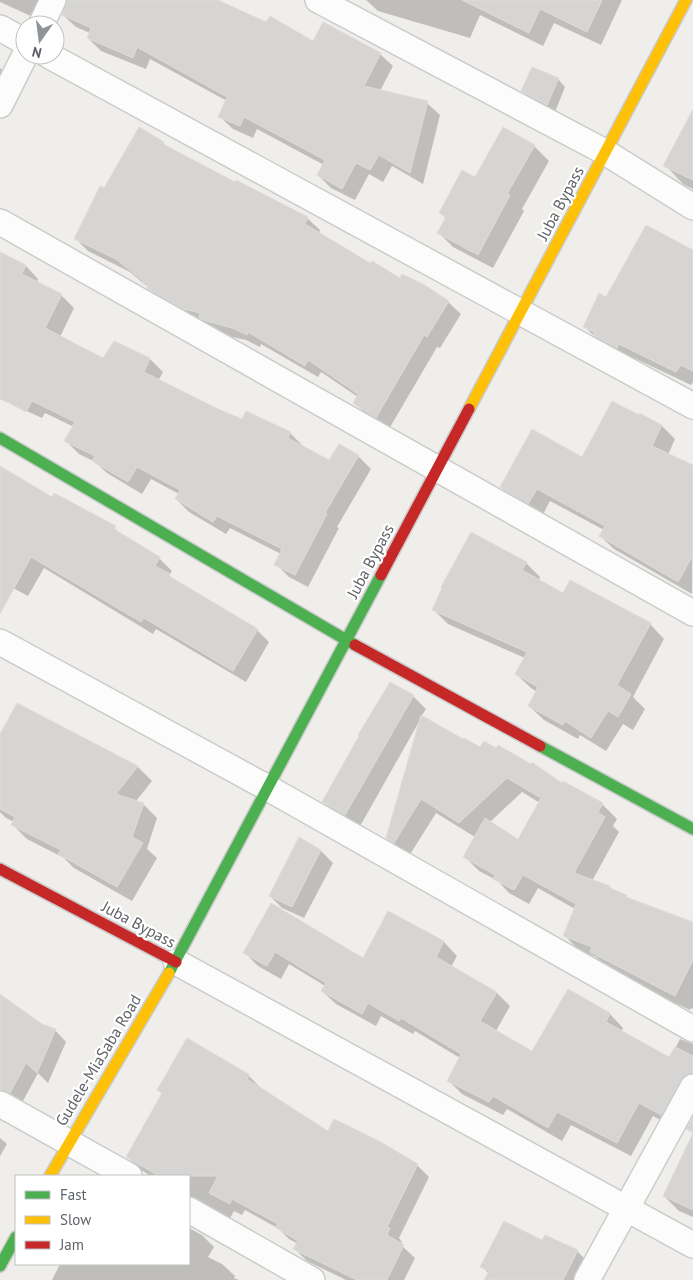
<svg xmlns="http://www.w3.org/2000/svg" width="693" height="1280" font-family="'PT Sans',sans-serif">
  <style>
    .shadow { fill: #0003; fill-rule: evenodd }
    .building { fill: #d6d5d3; stroke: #deddd9 }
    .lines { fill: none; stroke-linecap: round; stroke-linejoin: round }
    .street-casing { stroke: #cbcccc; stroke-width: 28 }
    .fast-casing { stroke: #cacacb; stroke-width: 14 }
    .slow-casing { stroke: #cacacb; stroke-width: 14 }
    .jam-casing { stroke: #cacacb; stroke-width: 14 }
    .street { stroke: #fdfcfc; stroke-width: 25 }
    .fast { stroke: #4caf50; stroke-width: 11 }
    .slow { stroke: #ffc107; stroke-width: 11 }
    .jam { stroke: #c62828; stroke-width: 11 }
    .labels { text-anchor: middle; stroke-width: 4.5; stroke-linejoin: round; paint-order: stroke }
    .street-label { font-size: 16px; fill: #5f6368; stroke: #fff }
  </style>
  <rect width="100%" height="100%" fill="#efeeea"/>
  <!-- shadow -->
  <g class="shadow">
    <path d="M0,0H59L44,22L0,2Z"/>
    <path d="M68,0H215L268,25L269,17L314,42L380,54L393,66L380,91L427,103L440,115L423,184L392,166L383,182L369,174L355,200L331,188L318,175L324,165L257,129L253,138L233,129L220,117L227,101L150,59L146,69L101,51L88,38L90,33L76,27L63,15Z"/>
    <path d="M366,0H622L601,45L554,23L543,46L480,15L470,38L378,11Z"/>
    <path d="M0,68L12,80L0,105Z"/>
    <path d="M558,79L565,87L555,112L530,98L523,91Z"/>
    <path d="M693,138V189L683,184L665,165Z"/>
    <path d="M163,143L169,149L235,184L307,218L320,230L319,233L371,265L448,302L461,314L440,348L437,347L389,429L367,415L355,403L358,397L321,372L318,377L261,344L260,347L246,340L219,334L206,323L196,321L161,301L149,288L130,272L88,251L76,239L104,190Z"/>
    <path d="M534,146L549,161L522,209L524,211L493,268L453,247L439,233L446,219L441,213Z"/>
    <path d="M693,252V382L691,385L634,358L632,362L599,341L585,327L606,298Z"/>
    <path d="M0,253L26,266L38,279L37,283L61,295L74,308L60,337L103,359L114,343L150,359L163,372L158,381L217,410L243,421L290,433L303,446L330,461L358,456L371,469L337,527L339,528L308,587L289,577L276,564L281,554L230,528L226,534L189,512L176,499L179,494L151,479L142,494L107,473L95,462L79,454L66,441L74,427L45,413L42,418L0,399Z"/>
    <path d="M640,415L662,426L675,439L668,455L693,467L692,594L614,549L600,536L604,530L550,501L542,516L514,501L501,487L583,459Z"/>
    <path d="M0,467L36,490L111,525L123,536L159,558L172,571L169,575L176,582L257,630L269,642L246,682L156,629L153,634L44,568L28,596L0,581Z"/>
    <path d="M526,563L540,577L539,580L564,594L650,624L664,639L633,697L645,709L633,730L623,724L606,751L580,735L578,739L544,720L529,706L537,692L531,688L516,674L525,658L448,624L433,609Z"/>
    <path d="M413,696L426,709L421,717L480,748L562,785L564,783L602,804L617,819L613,826L619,832L592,881L610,887L613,890L626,896L630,900L693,924V1009L691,1008L690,1010L669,1000L606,966L596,957L579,950L564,935L575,909L538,888L529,904L509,893L498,881L479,871L465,857L475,837L436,813L409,856L402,853L387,838L420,720L359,828L337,815L323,802ZM522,792L540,803L518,841L490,822Z"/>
    <path d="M18,705L138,767L152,781L136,801L143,804L157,818L147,849L157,858L132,901L74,868L64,858L27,839L13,825L14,822L6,818L0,812V736Z"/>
    <path d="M300,838L321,851L333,863L304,918L282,908L270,896Z"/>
    <path d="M272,905L363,960L389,913L444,942L457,956L451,967L497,993L510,1006L496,1031L533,1052L568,991L610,1014L623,1028L621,1032L670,1059L680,1039L693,1044V1095L675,1128L653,1116L631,1156L571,1125L562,1141L507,1109L503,1115L462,1094L448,1080L460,1058L415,1031L413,1034L381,1016L376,1026L336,1004L322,991L325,986L289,964L281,979L258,966L245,953Z"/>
    <path d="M0,996L42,1025L55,1030L66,1042L48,1083L38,1073L23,1101L0,1088Z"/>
    <path d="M187,1040L249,1076L261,1088L328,1132L417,1165L429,1177L399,1238L402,1242L400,1244L415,1258L404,1280H346L307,1261L295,1249L298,1244L289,1239L279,1229L245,1210L242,1215L234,1211L229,1220L189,1214V1176H147L148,1174L139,1169L127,1156L162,1094L159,1090Z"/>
    <path d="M693,1136V1217L679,1211L664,1196Z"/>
    <path d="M0,1138L7,1144L0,1156Z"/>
    <path d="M189,1228L202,1235L214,1247L208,1257L222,1264L235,1276L234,1278L239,1280H52L60,1264H189Z"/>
    <path d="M546,1236L577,1251L589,1263L581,1280H485L489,1274L482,1266L543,1242Z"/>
  </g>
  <!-- building -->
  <g class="building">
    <path d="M67,0H218L266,22L270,16L313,41L323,22L381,53L364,86L428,101L410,173L379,155L370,170L356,163L342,189L317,175L325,160L244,117L240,126L218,117L227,97L137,47L133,58L87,38L91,28L62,15Z"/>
    <path d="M462,0H602L587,32L540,9L529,33Z"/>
    <path d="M532,67L559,78L547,105L521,91Z"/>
    <path d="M693,109V180L663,166Z"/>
    <path d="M139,127L164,142L163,144L235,182L236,180L308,217L305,224L370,263L372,261L400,278L402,274L423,284L449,301L427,337L424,335L376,418L353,403L358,394L308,360L305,366L248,332L247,335L232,328L206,321L199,318L200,313L183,309L147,288L148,286L142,283L143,281L116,259L74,239L100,186L104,188Z"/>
    <path d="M503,127L535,145L507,194L510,195L478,255L437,233L446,217L439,213L462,170L475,177Z"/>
    <path d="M646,225L693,250V371L681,365L676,372L619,344L617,348L593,335L594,332L583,327L599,293L606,297Z"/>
    <path d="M0,252L26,265L22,274L62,294L45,328L103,358L114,341L150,358L144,372L218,409L242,419L246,411L291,432L288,438L329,460L339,444L359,455L325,513L327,514L295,575L274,565L282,549L217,516L213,522L175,499L180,490L137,467L128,482L92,461L95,456L64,441L75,422L32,401L26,412L0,398Z"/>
    <path d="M612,401L639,415V413L662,425L652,446L693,465V555L678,582L599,536L605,526L537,489L528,504L500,487L532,429L582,457Z"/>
    <path d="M0,466L52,497L54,493L116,526L114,529L160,557L155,566L170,574L169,576L258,629L233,671L144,618L141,622L31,557L0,614Z"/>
    <path d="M471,532L527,562L522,570L563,593L570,580L651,623L617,685L631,694L618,717L608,711L591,738L565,721L563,725L528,706L538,687L515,674L527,652L432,610L442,588L441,587Z"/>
    <path d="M390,682L414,695L345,815L322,802L359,736L358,735Z"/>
    <path d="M17,703L138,766L116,794L144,803L132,837L143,843L117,887L58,854L61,850L11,825L15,817L0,809V734Z"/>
    <path d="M421,715L463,739L464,738L480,747L484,741L496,748L498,745L531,764L532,762L562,783L563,781L603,803L598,812L605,817L574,873L610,886V888L627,895L626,897L693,922V960L675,996L590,952L592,947L563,936L576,904L523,875L514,890L493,879L495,875L463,857L485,818L518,839L541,798L507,778L459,823L421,799L394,843L386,838Z"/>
    <path d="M299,837L321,850L292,907L269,896Z"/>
    <path d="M271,903L363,958L388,911L444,941L436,957L497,992L480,1021L532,1051L568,989L610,1013L606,1022L669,1057L675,1047L693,1056V1073L686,1075L681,1080L661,1115L639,1103L617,1143L557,1112L548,1128L493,1096L489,1102L447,1081L461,1054L401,1018L399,1021L368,1003L362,1014L321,991L326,983L275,952L267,966L243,953Z"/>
    <path d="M0,994L42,1024L56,1029L37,1073L26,1063L10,1093L0,1090Z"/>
    <path d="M187,1038L250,1075L247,1079L328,1131L334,1119L379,1141L418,1164L387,1227L390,1228L387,1235L404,1245L387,1280H357L293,1249L298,1241L275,1227L278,1224L232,1199L230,1204L209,1193L218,1176H159L126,1157L162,1093L157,1090Z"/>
    <path d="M693,1117V1210L663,1196L693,1133L686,1129Z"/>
    <path d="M504,1221L542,1240L545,1235L578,1250L563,1280H484L489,1271L480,1267Z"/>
  </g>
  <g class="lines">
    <!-- street casing -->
    <g class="street-casing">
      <g id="street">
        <path d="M318,0L605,152L693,207"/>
        <path d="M41,25L53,0"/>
        <path d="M0,28L25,42"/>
        <path d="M48,55L693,406"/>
        <path d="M0,105L25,55"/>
        <path d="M0,222L693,613"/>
        <path d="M0,642L268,788L693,1029"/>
        <path d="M176,962L693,1245"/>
        <path d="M0,1104L129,1176"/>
        <path d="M189,1210L312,1280"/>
        <path d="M587,1280L693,1087"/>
      </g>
    </g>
    <!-- fast casing -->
    <g class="fast-casing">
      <g id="fast">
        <path d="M0,438L355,645"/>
        <path d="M540,746L693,829"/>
        <path d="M169,973L381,575"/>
        <path d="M0,1266L16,1237"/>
      </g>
    </g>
    <!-- slow casing -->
    <g class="slow-casing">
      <g id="slow">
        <path d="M469,409L686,0"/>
        <path d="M50,1176L169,973"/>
      </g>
    </g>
    <!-- jam casing -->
    <g class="jam-casing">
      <g id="jam">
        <path d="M381,575L469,409"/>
        <path d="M355,645L540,746"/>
        <path d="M0,869L176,962"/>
      </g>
    </g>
    <!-- street -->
    <use href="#street" class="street"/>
    <!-- fast -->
    <use href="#fast" class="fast"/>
    <!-- slow -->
    <use href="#slow" class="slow"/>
    <!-- jam -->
    <use href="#jam" class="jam"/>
  </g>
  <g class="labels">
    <!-- street labels -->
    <g class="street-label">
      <text transform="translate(560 203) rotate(-62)" y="6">Juba Bypass</text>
      <text transform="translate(370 561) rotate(-62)" y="6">Juba Bypass</text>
      <text transform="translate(139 924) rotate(28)" y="6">Juba Bypass</text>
      <text transform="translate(98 1060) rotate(-59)" y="6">Gudele-MiaSaba Road</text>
    </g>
  </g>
  <!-- legend -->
  <rect x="15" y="1175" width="175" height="90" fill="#ffffff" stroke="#bfc1c3"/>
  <rect x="25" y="1191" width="25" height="8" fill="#4caf50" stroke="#bfc1c3"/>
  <text x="60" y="1200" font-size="15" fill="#5f6368">Fast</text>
  <rect x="25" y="1216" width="25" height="8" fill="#ffc107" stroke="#bfc1c3"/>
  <text x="60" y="1225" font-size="15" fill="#5f6368">Slow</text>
  <rect x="25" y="1241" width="25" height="8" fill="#c62828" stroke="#bfc1c3"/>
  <text x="60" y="1250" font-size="15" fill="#5f6368">Jam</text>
  <!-- north arrow -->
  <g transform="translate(40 40) rotate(194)"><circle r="24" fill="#ffffff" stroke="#bfc1c3"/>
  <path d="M0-4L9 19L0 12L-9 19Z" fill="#919496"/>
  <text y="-8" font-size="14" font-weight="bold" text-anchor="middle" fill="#5f6368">N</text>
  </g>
</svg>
